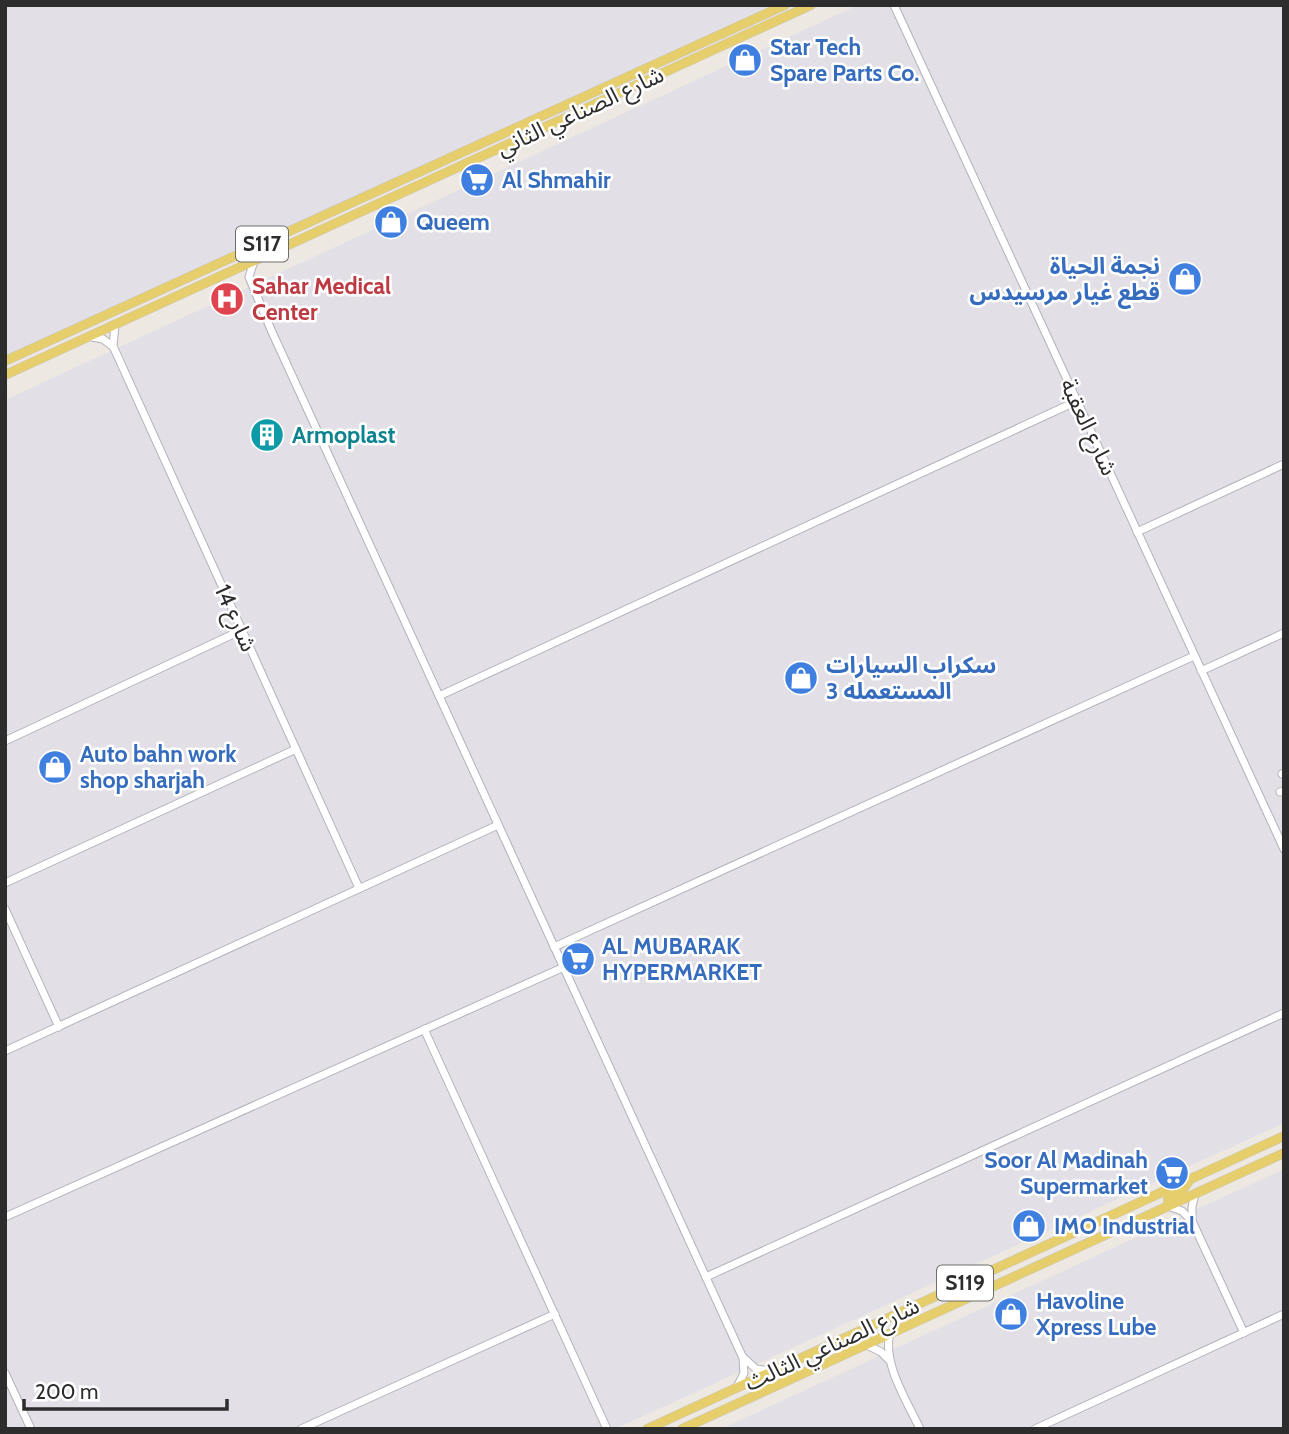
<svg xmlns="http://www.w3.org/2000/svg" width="1289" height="1434" font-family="Cabin,'Noto Sans Arabic',sans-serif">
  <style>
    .industrial { fill: #e2e0e6 }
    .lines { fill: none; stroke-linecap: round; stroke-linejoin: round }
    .minor-casing { stroke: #b1b2bc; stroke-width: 9 }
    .major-casing { stroke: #c8c8c8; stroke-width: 10 }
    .minor { stroke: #fff; stroke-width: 7 }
    .major { stroke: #e6ce6c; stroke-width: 9 }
    .labels { text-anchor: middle; stroke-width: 5; stroke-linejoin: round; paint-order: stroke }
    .shield { fill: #fff; stroke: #6c6c6c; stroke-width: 2 }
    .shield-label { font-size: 21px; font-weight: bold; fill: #2d2d2d }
    .shop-label { font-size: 23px; font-weight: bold; fill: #366cbe; stroke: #fff; text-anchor: start }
    .street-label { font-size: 23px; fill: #2d2d2d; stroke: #fff }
    .health-label { font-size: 23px; font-weight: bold; fill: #be3a42; stroke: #fff; text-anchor: start }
    .culture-label { font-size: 23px; font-weight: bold; fill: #0d838f; stroke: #fff; text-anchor: start }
  </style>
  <rect width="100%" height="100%" fill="#ede8e1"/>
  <!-- industrial -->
  <g class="industrial">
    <path d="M5,5H771L5,359Z"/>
    <path d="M858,5H1284V1123L615,1429H5V400Z"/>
    <path d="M1284,1169V1429H721Z"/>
  </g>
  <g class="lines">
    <!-- minor casing -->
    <g class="minor-casing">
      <g id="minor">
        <path d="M894,5L1284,849"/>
        <path d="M254,261L249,277L272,332L743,1358L744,1373L737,1387"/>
        <path d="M115,326L113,346L359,888"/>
        <path d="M92,337L103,339L112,346"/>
        <path d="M1137,532L1284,464"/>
        <path d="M1201,671L1284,633"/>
        <path d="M439,696L1077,401"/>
        <path d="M5,741L242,630"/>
        <path d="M1282,774L1284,773"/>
        <path d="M1280,792L1284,791"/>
        <path d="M5,883L296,749"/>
        <path d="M5,909L59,1027"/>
        <path d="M554,947L1194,656"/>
        <path d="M424,1029L607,1429"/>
        <path d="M5,1051L498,825"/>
        <path d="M1168,1206L1182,1211L1192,1221L1244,1333"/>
        <path d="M5,1217L564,967"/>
        <path d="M1192,1220V1207L1195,1194"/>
        <path d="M706,1277L1284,1013"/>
        <path d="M890,1333C882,1363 907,1401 920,1429"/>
        <path d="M865,1344L881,1352L888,1359"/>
        <path d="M744,1358L756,1369L773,1371"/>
        <path d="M5,1373L31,1429"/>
        <path d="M301,1429L555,1314"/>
        <path d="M1035,1429L1284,1314"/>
      </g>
    </g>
    <!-- major casing -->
    <g class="major-casing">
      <g id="major">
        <path d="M5,361L785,5"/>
        <path d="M5,375L811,5"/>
        <path d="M1168,1206V1199L1182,1191L1189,1181"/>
        <path d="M647,1429L1284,1136"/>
        <path d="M682,1429L1284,1153"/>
      </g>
    </g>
    <!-- minor -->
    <use href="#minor" class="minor"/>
    <!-- major -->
    <use href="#major" class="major"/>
  </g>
  <!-- icons -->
  <defs>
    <g id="shop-disc" transform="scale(1.75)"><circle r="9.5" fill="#3f7fe0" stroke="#fff"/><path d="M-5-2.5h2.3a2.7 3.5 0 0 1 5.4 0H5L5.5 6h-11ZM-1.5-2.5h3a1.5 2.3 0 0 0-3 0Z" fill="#fff"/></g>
    <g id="supermarket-disc" transform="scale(1.75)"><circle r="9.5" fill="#3f7fe0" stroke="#fff"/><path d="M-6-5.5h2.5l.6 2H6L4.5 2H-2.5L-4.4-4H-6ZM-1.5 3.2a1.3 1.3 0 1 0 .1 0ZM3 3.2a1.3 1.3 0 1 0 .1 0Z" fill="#fff"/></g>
    <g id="hospital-disc" transform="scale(1.75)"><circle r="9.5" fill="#e0444e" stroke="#fff"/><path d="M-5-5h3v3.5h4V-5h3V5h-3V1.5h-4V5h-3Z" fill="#fff"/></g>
    <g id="building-disc" transform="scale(1.75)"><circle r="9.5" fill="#0f9aa8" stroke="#fff"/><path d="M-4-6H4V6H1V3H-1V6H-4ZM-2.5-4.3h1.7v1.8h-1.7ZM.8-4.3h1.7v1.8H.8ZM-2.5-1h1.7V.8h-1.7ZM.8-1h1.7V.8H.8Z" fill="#fff"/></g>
  </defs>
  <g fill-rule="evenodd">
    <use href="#shop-disc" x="745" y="60"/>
    <use href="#supermarket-disc" x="477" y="180"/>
    <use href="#shop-disc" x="391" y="222"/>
    <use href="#shop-disc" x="1185" y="279"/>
    <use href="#hospital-disc" x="227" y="299"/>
    <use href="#building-disc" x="267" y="435"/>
    <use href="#shop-disc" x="801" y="678"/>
    <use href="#shop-disc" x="55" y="767"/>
    <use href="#supermarket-disc" x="578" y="959"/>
    <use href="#supermarket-disc" x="1172" y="1173"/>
    <use href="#shop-disc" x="1029" y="1226"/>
    <use href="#shop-disc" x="1011" y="1314"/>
  </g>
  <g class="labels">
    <!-- shield labels -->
    <g class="shield">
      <rect x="236" y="226.5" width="52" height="35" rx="5"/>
      <rect x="937" y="1265.5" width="56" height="35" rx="5"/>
    </g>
    <g class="shield-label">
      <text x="262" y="251">S117</text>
      <text x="965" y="1290">S119</text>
    </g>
    <!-- shop labels -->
    <g class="shop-label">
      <text x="770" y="55">Star Tech<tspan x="770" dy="26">Spare Parts Co.</tspan></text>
      <text x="502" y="188">Al Shmahir</text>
      <text x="416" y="230">Queem</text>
      <text x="1160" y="274" text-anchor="end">نجمة الحياة<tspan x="1160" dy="26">قطع غيار مرسيدس</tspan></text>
      <text x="826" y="673">سكراب السيارات<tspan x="826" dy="26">المستعمله 3</tspan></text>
      <text x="80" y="762">Auto bahn work<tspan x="80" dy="26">shop sharjah</tspan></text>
      <text x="602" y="954">AL MUBARAK<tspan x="602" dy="26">HYPERMARKET</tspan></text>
      <text x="1148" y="1168" text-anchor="end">Soor Al Madinah<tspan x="1148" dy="26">Supermarket</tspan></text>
      <text x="1054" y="1234">IMO Industrial</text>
      <text x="1036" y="1309">Havoline<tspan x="1036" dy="26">Xpress Lube</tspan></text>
    </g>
    <!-- street labels -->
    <g class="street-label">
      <text transform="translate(580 111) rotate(-25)" y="8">شارع الصناعي الثاني</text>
      <text transform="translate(1089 427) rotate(65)" y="8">شارع العقبة</text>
      <text transform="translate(236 618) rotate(66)" y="8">شارع 14</text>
      <text transform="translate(832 1344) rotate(-25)" y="8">شارع الصناعي الثالث</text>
    </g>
    <!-- health labels -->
    <g class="health-label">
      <text x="252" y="294">Sahar Medical<tspan x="252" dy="26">Center</tspan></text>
    </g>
    <!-- culture labels -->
    <g class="culture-label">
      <text x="292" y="443">Armoplast</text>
    </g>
  </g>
  <!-- border -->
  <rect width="1289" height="1434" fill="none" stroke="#2d2d2d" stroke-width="14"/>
  <!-- scale -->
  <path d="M24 1399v10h203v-10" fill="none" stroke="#2d2d2d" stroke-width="3.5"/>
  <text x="35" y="1399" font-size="21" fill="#2d2d2d" stroke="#ffffff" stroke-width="5" paint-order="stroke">200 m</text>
</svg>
